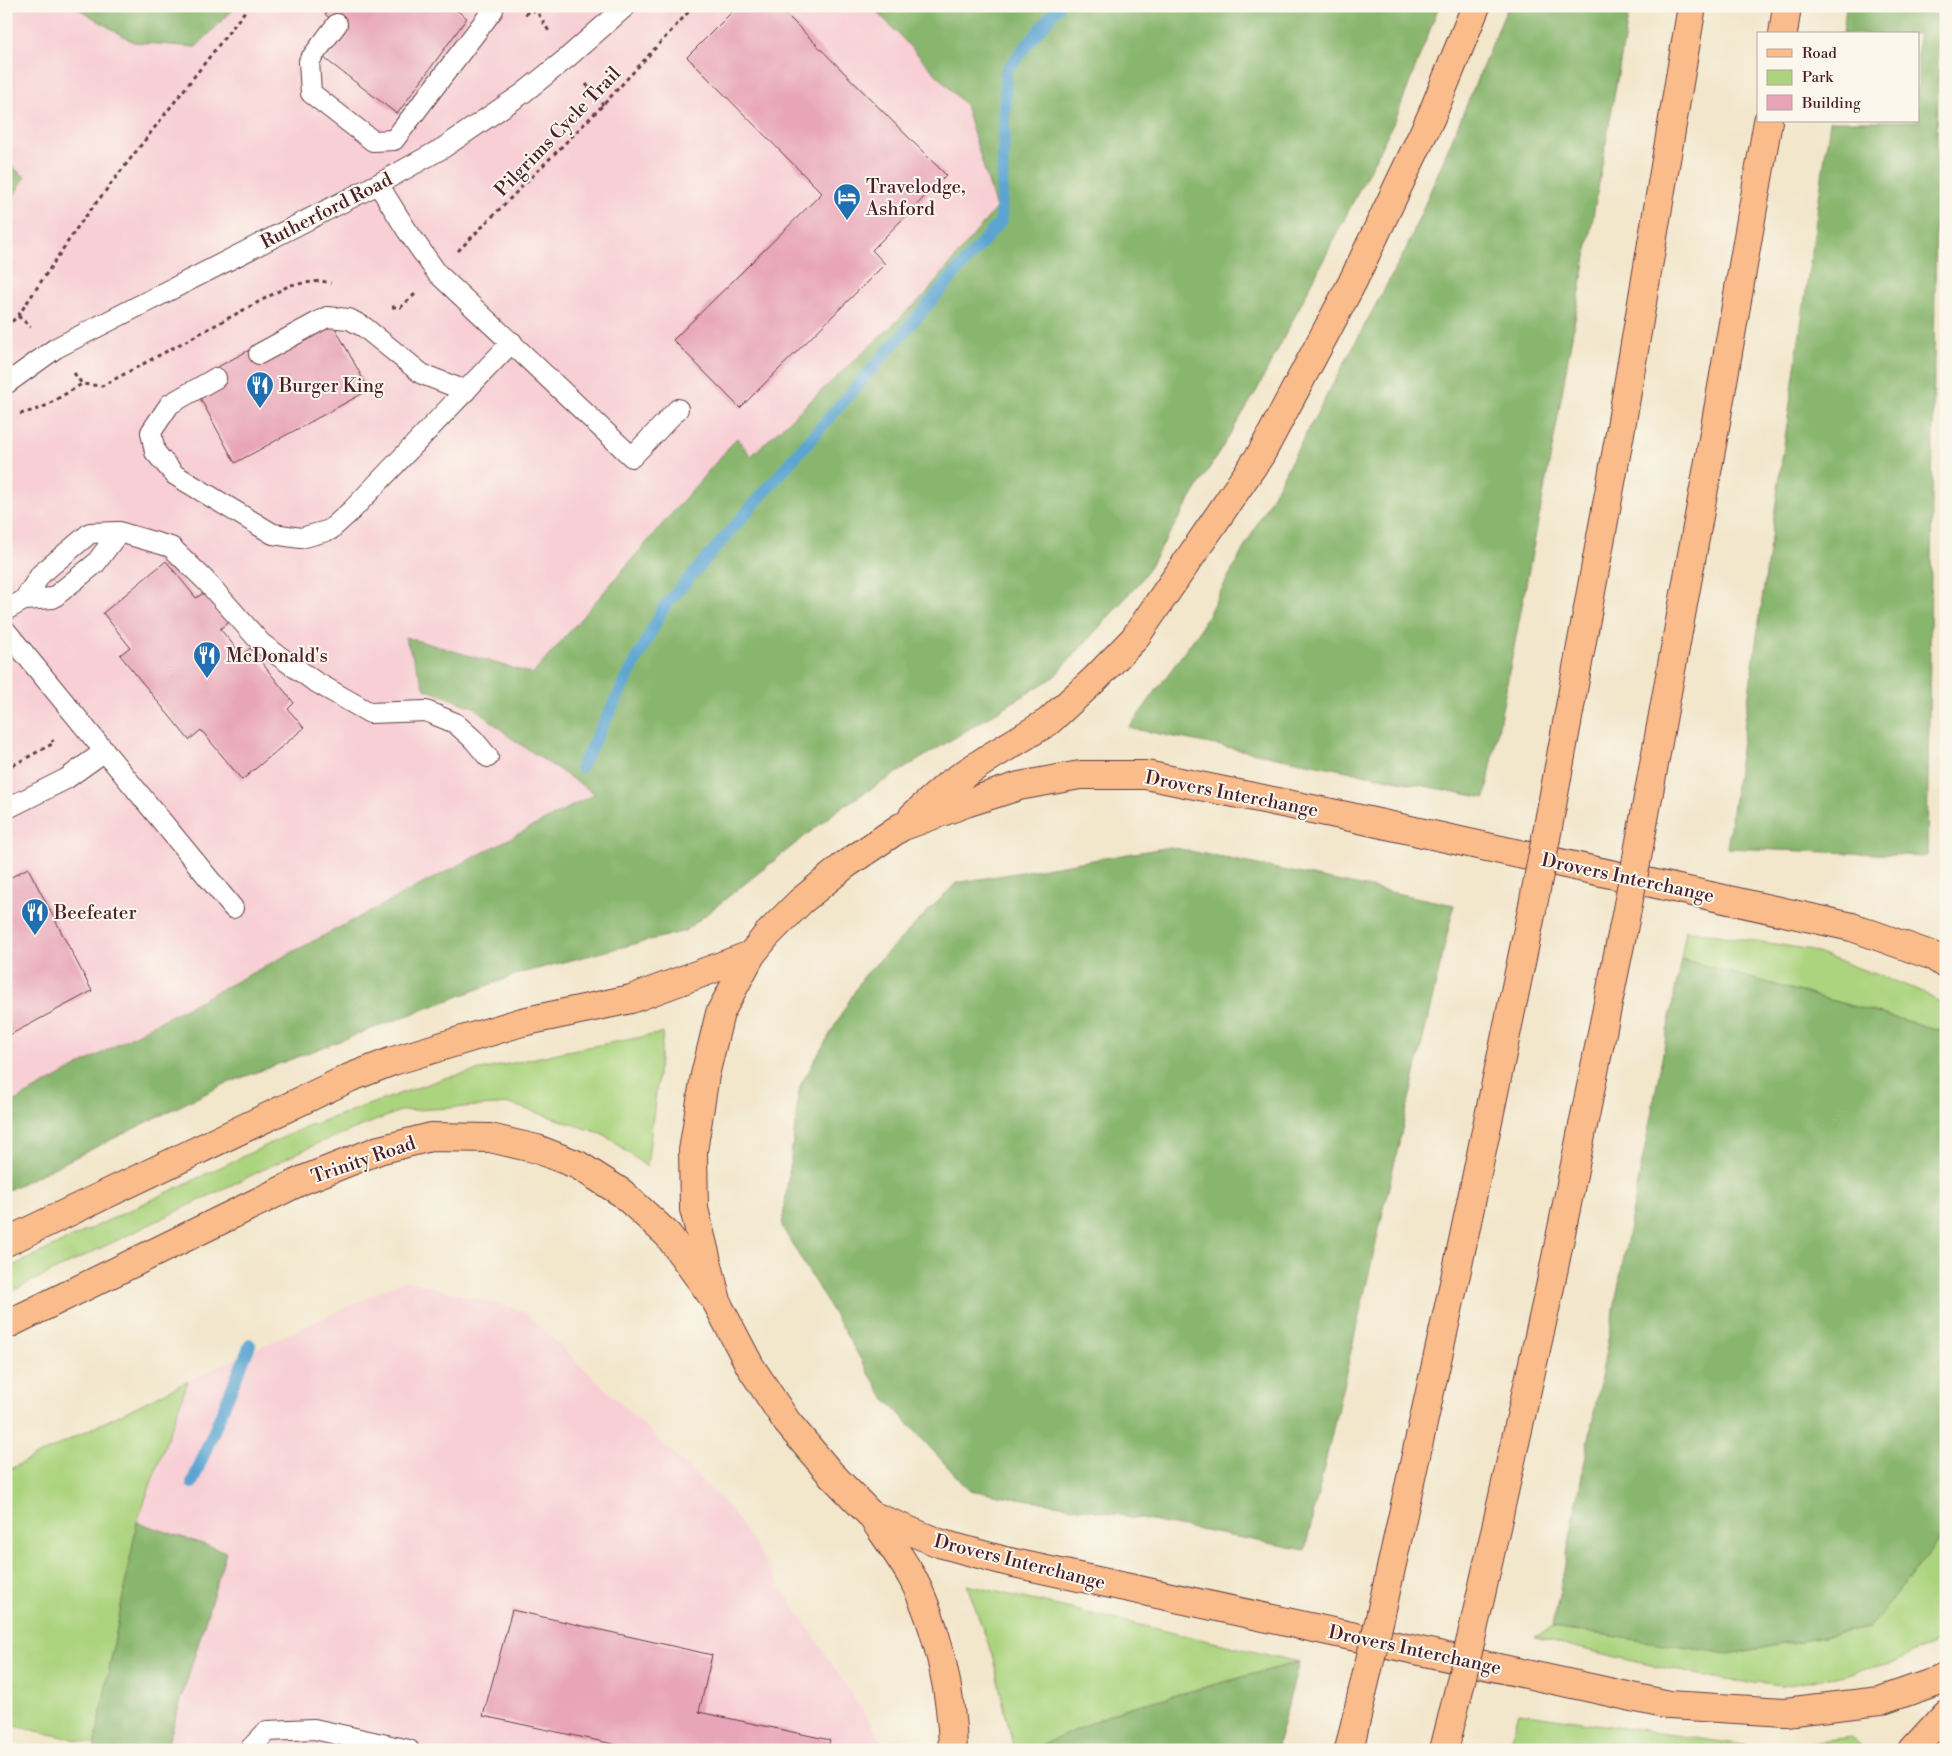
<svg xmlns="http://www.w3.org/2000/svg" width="1952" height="1756" font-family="'Libre Bodoni',serif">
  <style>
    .built { fill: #f7cfd4 }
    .green { fill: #acd47f; stroke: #7b7a55 }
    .forest { fill: #89b66e; stroke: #6a6a4c }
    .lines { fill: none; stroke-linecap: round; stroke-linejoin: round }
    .stream { stroke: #5ba5d2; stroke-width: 12 }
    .building { fill: #e8a5b9 }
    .lane-casing { stroke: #633d43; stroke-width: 22 }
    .primary-casing { stroke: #633d43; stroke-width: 30 }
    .highway-casing { stroke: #633d43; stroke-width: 30 }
    .path { stroke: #633d43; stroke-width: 3; stroke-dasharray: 4 4; stroke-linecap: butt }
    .lane { stroke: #fff; stroke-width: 20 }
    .primary { stroke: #f9bc8a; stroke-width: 28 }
    .highway { stroke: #f9bc8a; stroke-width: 28 }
    .highway-bridge-casing { stroke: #633d43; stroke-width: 30; stroke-linecap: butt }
    .highway-bridge { stroke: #f9bc8a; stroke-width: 28 }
    .labels { text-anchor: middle; stroke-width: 4; stroke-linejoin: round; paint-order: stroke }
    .street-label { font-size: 19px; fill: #4a1f2b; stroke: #fbf7ec }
    .poi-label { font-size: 19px; fill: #4a1f2b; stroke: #fbf7ec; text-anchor: start }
  </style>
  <rect width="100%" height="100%" fill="#fbf7ec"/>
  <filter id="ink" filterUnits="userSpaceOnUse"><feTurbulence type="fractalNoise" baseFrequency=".02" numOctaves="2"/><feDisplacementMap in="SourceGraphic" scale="10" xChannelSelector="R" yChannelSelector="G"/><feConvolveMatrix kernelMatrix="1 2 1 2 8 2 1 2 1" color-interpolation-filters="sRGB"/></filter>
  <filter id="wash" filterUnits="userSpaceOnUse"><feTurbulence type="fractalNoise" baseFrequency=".0096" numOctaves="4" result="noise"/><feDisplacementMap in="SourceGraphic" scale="20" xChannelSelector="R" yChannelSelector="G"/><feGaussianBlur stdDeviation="1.12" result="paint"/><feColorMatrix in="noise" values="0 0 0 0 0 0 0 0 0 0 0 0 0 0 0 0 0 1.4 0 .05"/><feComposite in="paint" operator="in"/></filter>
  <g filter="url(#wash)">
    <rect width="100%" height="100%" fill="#f2e6cb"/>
    <!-- built -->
    <g class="built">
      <path d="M6,6H872L965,105L996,208L773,479L596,794L149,1027L6,1106Z"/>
      <path d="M404,1280L524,1311L730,1508L888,1750H166L225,1552L137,1522L188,1381Z"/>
    </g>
    <!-- green -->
    <g class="green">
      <path d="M1686,930L1806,949L1921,991L1946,1007V1038L1939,1030L1681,959Z"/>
      <path d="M663,1033L647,1167L603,1134L510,1104L400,1111L314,1145L6,1294V1269L305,1127L445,1078L567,1051Z"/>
      <path d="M188,1381L137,1522L95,1744L6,1724V1471Z"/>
      <path d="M1946,1532V1638L1894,1662L1835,1677L1783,1686L1725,1680L1636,1662L1535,1637L1553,1627L1728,1654L1868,1629Z"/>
      <path d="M967,1585L1299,1662L1120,1710L1032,1750H1014L992,1654Z"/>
      <path d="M1519,1713L1764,1748L1853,1738L1865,1750L1508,1748Z"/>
    </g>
    <!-- forest -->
    <g class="forest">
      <path d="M74,6H237L196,47L133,42Z"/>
      <path d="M872,6H1439L1396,118L1257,390L1140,582L1054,677L843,806L685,931L521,973L225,1084L6,1191V1106L149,1027L595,794L511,738L476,708L425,689L405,637L533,674L737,438L751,456L925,295L996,208L965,105Z"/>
      <path d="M1508,6H1630L1553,444L1485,798L1129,728L1198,633L1406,249Z"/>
      <path d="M1846,6H1939L1927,856L1727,848L1830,121H1918V34H1843Z"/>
      <path d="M6,162L25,177L6,209Z"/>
      <path d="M1170,847L1454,905L1305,1550L1109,1513L969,1490L882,1395L782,1227L800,1086L863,977L956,883Z"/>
      <path d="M1681,959L1939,1030L1946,1038V1532L1868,1629L1728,1654L1553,1627Z"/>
      <path d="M137,1522L226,1552L166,1750H94Z"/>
      <path d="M1299,1662L1276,1750H1032L1120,1710Z"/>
    </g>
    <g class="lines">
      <!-- stream -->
      <g class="stream">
        <path d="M581,767L664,607L1001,221L1006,71L1059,6"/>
        <path d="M192,1483L250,1345"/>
      </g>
    </g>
    <g id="blocks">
      <!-- building -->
      <g class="building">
        <path d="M331,6H451L467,18L397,114L324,58L344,31L325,14Z"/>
        <path d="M738,6H778L946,175L872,250L885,264L740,408L673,340L822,193L687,57Z"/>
        <path d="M333,324L369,390L235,463L199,396L212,370L255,347Z"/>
        <path d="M166,561L196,598L205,592L229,622L220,629L242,655L250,648L294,703L288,709L304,728L242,780L201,730L189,740L120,655L130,647L103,613Z"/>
        <path d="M28,868L92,991L6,1037V880Z"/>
        <path d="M512,1610L712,1655L699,1712L830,1740L827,1750H641L483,1716Z"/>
      </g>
    </g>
  </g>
  <g filter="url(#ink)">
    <use href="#blocks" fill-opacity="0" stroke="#633d43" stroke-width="1"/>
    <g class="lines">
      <!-- lane casing -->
      <g class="lane-casing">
        <g id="lane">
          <path d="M337,24L309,61L311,93L373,141L394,140L493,10V6"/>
          <path d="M378,184L406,229L437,273L632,457L678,409"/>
          <path d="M259,354L327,317L349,319L364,327L422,374L466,391"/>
          <path d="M216,378L170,404L151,432L155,452L175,475L273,534L301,538L330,530L352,510L512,342"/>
          <path d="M6,384L56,348L378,184L443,148L522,94L567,58L626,6"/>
          <path d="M24,600L53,598L96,563L119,532"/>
          <path d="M6,610L24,600L41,574L90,533L119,532L171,547L206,581L262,644L314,681L370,713L426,711L455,723L473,739L488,757"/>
          <path d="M6,631L233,908"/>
          <path d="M6,809L66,779L105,751"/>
          <path d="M249,1750L267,1731L314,1729L409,1750"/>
        </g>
      </g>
      <!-- primary casing -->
      <g class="primary-casing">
        <g id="primary">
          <path d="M6,1242L349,1078L393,1061L522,1022L631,999L751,955"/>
          <path d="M6,1325L303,1180L379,1150L431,1137L490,1138L537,1149L578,1165L622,1193L668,1235L718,1304"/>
        </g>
      </g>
      <!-- highway casing -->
      <g class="highway-casing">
        <g id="highway">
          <path d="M1783,34L1787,6"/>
          <path d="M913,816L948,785L990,757L1048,722L1095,679L1134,639L1261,454L1352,283L1431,117L1476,6"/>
          <path d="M1546,838L1620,433L1692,6"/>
          <path d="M1637,858L1713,439L1768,121"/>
          <path d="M1946,965L1933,956L1852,927L1346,816L1146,775H1080L1019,786L966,803L901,827L845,865L800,902L767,935L751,955L720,1013L705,1075L693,1151L694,1209L718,1305L750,1366L787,1422L830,1473L871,1515L939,1543L1005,1561L1669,1705L1785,1712L1880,1701L1946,1678"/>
          <path d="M871,1515C885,1536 901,1557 913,1579C938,1627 952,1696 953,1750"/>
          <path d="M1380,1618L1458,1265L1532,910"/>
          <path d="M1471,1639L1550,1287L1623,930"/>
          <path d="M1349,1750L1362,1694"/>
          <path d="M1444,1750L1453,1714"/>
          <path d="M1913,1750L1946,1714"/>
        </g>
      </g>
      <!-- path -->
      <g class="path">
        <path d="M525,14L536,10L550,33"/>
        <path d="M586,84L603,105"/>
        <path d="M458,251L603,105L694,6"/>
        <path d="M392,307H401L415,294"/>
        <path d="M18,316L31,327"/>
        <path d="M6,327L18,316L79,225L249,6"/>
        <path d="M74,373L82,384L102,386L290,285L321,281L331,283"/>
        <path d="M20,414L42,408L82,384"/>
        <path d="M6,769L54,743L52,740"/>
      </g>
      <!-- lane -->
      <use href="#lane" class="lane"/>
      <!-- primary -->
      <use href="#primary" class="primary"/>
      <!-- highway -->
      <use href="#highway" class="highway"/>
      <!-- highway-bridge casing -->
      <g class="highway-bridge-casing">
        <g id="highway-bridge">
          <path d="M1532,910L1546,838"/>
          <path d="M1623,930L1637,858"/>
          <path d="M1362,1694L1380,1618"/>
          <path d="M1453,1714L1471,1639"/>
        </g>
      </g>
      <!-- highway-bridge -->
      <use href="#highway-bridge" class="highway-bridge"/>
    </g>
  </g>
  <!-- icons -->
  <defs>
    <g id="hotel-pin" transform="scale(1.4375)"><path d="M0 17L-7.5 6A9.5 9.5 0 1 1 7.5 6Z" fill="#1f6fb2" stroke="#fbf7ec"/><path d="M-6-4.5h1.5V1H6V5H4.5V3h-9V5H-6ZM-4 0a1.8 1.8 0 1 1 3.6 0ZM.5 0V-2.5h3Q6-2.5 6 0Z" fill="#fff"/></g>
    <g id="restaurant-pin" transform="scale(1.4375)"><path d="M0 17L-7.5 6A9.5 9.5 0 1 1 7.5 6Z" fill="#1f6fb2" stroke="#fbf7ec"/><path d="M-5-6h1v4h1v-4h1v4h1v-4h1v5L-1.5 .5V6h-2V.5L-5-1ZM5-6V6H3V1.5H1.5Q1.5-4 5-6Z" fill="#fff"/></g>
  </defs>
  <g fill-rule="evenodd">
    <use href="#hotel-pin" x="847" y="197"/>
    <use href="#restaurant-pin" x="260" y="385"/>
    <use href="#restaurant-pin" x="207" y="655"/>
    <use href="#restaurant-pin" x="35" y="912"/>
  </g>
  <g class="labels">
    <!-- street labels -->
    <g class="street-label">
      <text transform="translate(557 131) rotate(-46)" y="7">Pilgrims Cycle Trail</text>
      <text transform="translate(326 210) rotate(-27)" y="7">Rutherford Road</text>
      <text transform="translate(1232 793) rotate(11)" y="7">Drovers Interchange</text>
      <text transform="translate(1628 877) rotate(12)" y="7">Drovers Interchange</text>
      <text transform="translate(363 1159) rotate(-19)" y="7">Trinity Road</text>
      <text transform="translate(1020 1561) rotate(14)" y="7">Drovers Interchange</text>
      <text transform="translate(1415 1649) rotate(12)" y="7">Drovers Interchange</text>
    </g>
    <!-- poi labels -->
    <g class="poi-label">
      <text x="866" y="193">Travelodge,<tspan x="866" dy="22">Ashford</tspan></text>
      <text x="279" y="392">Burger King</text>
      <text x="226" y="662">McDonald's</text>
      <text x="54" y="919">Beefeater</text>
    </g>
  </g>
  <!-- margin -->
  <rect width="1952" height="1756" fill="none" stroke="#fbf7ec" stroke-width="25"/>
  <!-- legend -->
  <rect x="1757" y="32" width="162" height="90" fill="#fbf7ec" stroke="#b4a19f"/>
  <rect x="1767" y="49" width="25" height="8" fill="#f9bc8a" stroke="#b4a19f"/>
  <text x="1802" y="58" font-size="15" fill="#4a1f2b">Road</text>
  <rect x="1767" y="70" width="25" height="15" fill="#acd47f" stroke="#b4a19f"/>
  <text x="1802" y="82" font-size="15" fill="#4a1f2b">Park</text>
  <rect x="1767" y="95" width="25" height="15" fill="#e8a5b9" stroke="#b4a19f"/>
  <text x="1802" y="108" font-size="15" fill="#4a1f2b">Building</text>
</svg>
